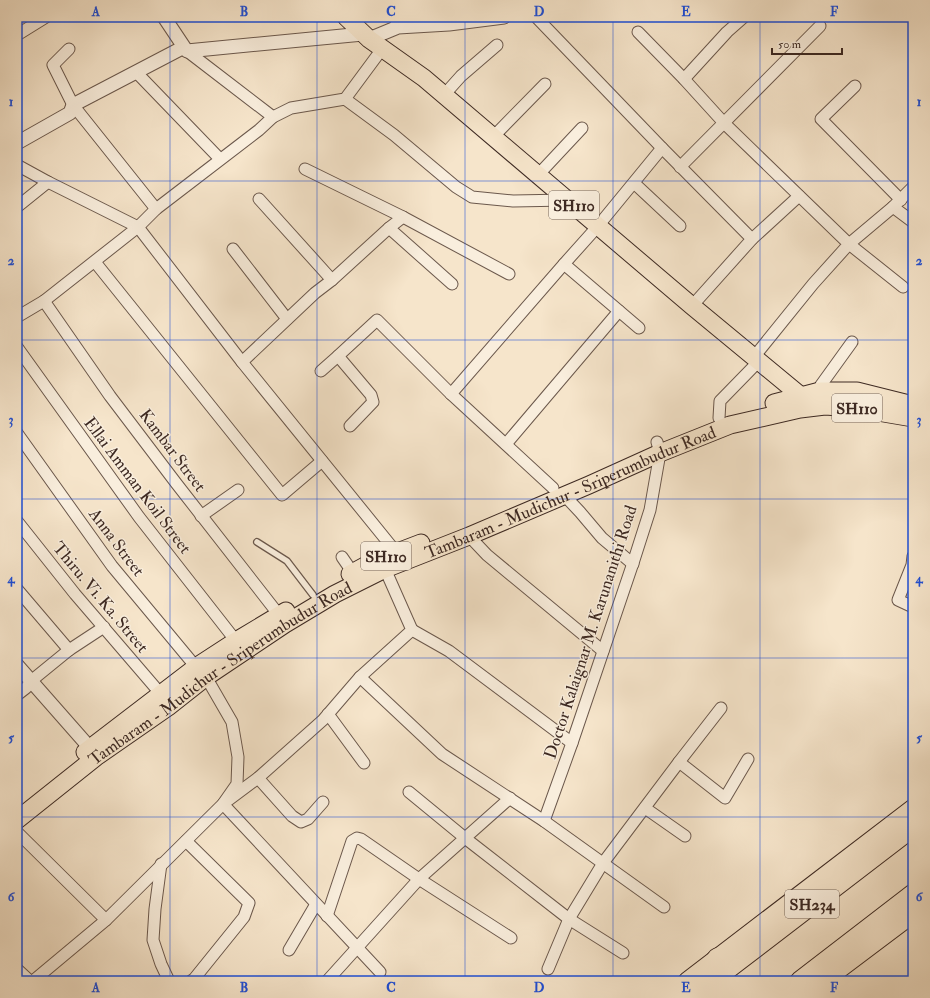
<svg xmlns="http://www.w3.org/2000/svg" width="930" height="998" font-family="'IM FELL Double Pica',serif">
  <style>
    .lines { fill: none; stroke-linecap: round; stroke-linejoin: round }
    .service-casing { stroke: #6b584c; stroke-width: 8 }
    .minor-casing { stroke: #6b584c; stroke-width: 13 }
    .tertiary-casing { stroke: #6b584c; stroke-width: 15 }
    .primary-casing { stroke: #3d2922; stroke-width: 19 }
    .motorway-casing { stroke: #3d2922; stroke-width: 21 }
    .service { stroke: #f9eedd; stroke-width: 5.5 }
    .minor { stroke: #f9eedd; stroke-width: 11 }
    .tertiary { stroke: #f9eedd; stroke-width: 13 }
    .primary { stroke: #f6e5cb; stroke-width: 17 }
    .motorway { stroke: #f6e5cb; stroke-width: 19 }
    .grid { fill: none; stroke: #1d4ed8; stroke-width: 1; stroke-opacity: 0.55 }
    .labels { text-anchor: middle; stroke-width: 3; stroke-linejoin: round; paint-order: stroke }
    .shield { fill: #f9eedd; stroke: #75645a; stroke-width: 1 }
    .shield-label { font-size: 16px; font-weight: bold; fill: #3d2922 }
    .street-label { font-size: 17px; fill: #3d2922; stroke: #f9eedd }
    .neatline { fill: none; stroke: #1d4ed8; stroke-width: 1.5 }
    .grid-label { font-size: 13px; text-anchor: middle; font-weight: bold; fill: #1d4ed8 }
  </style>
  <rect width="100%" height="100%" fill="#f6e5cb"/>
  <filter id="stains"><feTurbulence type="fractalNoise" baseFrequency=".005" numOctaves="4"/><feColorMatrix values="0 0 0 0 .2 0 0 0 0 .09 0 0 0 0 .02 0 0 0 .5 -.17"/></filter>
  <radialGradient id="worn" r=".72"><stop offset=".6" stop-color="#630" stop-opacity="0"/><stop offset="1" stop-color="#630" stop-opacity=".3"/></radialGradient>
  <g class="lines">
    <!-- service casing -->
    <g class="service-casing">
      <g id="service">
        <path d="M390,17L398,27"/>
        <path d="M257,542L287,561L313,595"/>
      </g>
    </g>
    <!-- minor casing -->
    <g class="minor-casing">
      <g id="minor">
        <path d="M536,17L662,148L752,239L692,306"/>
        <path d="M638,32L684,79L724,123L849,244L813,284L754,357"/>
        <path d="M17,35L46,17"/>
        <path d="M184,48L187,51L273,117"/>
        <path d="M69,49L53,65L73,105L156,209"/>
        <path d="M136,72L220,159"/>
        <path d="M684,79L727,32L744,17"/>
        <path d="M855,86L821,119L901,200"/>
        <path d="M444,95L461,76L497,45"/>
        <path d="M345,99L394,135L456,187L472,197L513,201L567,200"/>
        <path d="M493,137L545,84"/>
        <path d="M17,165L48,182L138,227L242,362L396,552"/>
        <path d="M680,167L820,26"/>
        <path d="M305,169L403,217L509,274"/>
        <path d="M538,175L582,128"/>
        <path d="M634,183L680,226"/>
        <path d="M259,199L332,280"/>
        <path d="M17,207L48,182"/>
        <path d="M893,207L913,222"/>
        <path d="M389,228L452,284"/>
        <path d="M752,239L799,196"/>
        <path d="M233,249L287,319"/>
        <path d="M95,262L282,495L322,461"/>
        <path d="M564,264L639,328"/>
        <path d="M903,287L849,244L893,207L913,187"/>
        <path d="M44,301L110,396L176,483L279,615"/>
        <path d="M17,317L44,301L138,227L156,209L259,130L273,117L291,108L345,99L382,49"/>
        <path d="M17,347L139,517L236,641"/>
        <path d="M242,362L315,293L332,280L389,228L403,217"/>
        <path d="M321,371L338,356"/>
        <path d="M820,391L821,385L852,342"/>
        <path d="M451,394L564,264L598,226L662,148"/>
        <path d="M719,418L720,401L759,361"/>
        <path d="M350,426L373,402L371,395L338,356L377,320L451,394L553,488"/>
        <path d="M17,433L112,566L196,667"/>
        <path d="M506,444L619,311"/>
        <path d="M564,495L580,512L602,538L633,564"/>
        <path d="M201,516L238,490"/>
        <path d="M17,521L75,594L160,693"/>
        <path d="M469,536L487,555L603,651"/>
        <path d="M913,556L912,565L898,600L913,607"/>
        <path d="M342,557L353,573"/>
        <path d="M17,589L69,650"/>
        <path d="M412,630L449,651L572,743"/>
        <path d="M360,677L442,754L544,821L664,907"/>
        <path d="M17,695L26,688L31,681L69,650L104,627"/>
        <path d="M328,714L364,763"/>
        <path d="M679,762L721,708"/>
        <path d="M258,778L292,816L301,822L308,819L323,802"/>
        <path d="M409,792L465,838L569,919L623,953"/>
        <path d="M645,808L685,836"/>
        <path d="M544,821L572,743L634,560L650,510L660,453L657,442"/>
        <path d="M17,832L106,920"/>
        <path d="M186,841L249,903L244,917L194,979L191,981"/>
        <path d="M161,864L155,909L153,940L161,964L169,981"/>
        <path d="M327,916L352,841L357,838L361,839L419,879L511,938"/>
        <path d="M289,950L316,904"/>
        <path d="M17,969L30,981"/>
        <path d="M548,969L569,919L603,863L679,762L725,798L748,759"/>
        <path d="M380,972L223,804L258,778L323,720L360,677L412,630L385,569"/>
        <path d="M33,981L106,920L223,804L237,784L238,757L232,722L206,677"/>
        <path d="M327,981L419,879L510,798"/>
      </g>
    </g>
    <!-- tertiary casing -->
    <g class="tertiary-casing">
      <g id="tertiary">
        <path d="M369,39L398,27L449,24L504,17"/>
        <path d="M187,51L363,34"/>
        <path d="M17,143L70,113L73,105L184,47L164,17"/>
        <path d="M17,665L90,748"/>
      </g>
    </g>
    <!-- primary casing -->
    <g class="primary-casing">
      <g id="primary">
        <path d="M346,17L369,39L424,78L444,95L692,306L801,396"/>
        <path d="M774,403L820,391H857L913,405"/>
        <path d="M350,574L374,561L421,543"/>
        <path d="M85,752L196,667L236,641L286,611"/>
        <path id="s1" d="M17,820L96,757L168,707L206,677L285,624L335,594L385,569L469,536L589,485L660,453L730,425L800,409L825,406L854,408L913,418"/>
        <path d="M687,981L913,808"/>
        <path d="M824,981L913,914"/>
      </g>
    </g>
    <!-- motorway casing -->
    <g class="motorway-casing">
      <g id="motorway">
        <path d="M717,958L747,947"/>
        <path d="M712,981L913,827"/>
        <path d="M800,981L913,894"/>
      </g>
    </g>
    <!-- service -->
    <use href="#service" class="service"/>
    <!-- minor -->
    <use href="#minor" class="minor"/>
    <!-- tertiary -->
    <use href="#tertiary" class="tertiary"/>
    <!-- primary -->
    <use href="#primary" class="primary"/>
    <!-- motorway -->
    <use href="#motorway" class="motorway"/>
  </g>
  <!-- grid -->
  <path class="grid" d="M170,17V981M317,17V981M465,17V981M613,17V981M760,17V981M17,181H913M17,340H913M17,499H913M17,658H913M17,817H913"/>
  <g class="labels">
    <!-- shield labels -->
    <g class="shield">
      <rect x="549" y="191" width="50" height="28" rx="3"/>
      <rect x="832" y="394" width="50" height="28" rx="3"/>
      <rect x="361" y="542" width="50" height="28" rx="3"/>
      <rect x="785" y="890" width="54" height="28" rx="3"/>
    </g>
    <g class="shield-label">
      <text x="574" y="211">SH110</text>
      <text x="857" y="414">SH110</text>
      <text x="386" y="562">SH110</text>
      <text x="812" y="910">SH234</text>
    </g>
    <!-- street labels -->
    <g class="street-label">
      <text transform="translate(173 450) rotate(53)" y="6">Kambar Street</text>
      <text transform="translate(138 485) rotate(53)" y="6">Ellai Amman Koil Street</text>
      <text dy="6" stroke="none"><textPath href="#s1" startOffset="647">Tambaram - Mudichur - Sriperumbudur Road</textPath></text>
      <text transform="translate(117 542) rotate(53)" y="6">Anna Street</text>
      <text transform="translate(101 597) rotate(50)" y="6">Thiru. Vi. Ka. Street</text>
      <text transform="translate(590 632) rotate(-72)" y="6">Doctor Kalaignar M. Karunanithi Road</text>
      <text dy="6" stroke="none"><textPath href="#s1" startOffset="251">Tambaram - Mudichur - Sriperumbudur Road</textPath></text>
    </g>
  </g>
  <!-- margin -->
  <rect width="930" height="998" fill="none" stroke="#f6e5cb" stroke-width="44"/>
  <!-- scale -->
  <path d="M772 48v6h70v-6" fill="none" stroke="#3d2922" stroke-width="2"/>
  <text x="778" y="48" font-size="12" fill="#3d2922" stroke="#f9eedd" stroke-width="3" paint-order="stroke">50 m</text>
  <rect x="22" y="22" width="886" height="954" class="neatline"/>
  <g class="grid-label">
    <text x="96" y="16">A</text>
    <text x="244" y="16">B</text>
    <text x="391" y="16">C</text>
    <text x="539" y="16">D</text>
    <text x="686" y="16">E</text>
    <text x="834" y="16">F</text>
    <text x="11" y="106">1</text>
    <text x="919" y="106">1</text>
    <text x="11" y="265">2</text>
    <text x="919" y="265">2</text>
    <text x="11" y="424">3</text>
    <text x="919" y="424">3</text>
    <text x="11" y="583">4</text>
    <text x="919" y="583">4</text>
    <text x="11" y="742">5</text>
    <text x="919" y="742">5</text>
    <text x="11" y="901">6</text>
    <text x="919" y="901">6</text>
    <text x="96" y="992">A</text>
    <text x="244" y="992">B</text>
    <text x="391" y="992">C</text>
    <text x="539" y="992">D</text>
    <text x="686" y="992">E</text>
    <text x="834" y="992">F</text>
  </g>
  <rect width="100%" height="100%" filter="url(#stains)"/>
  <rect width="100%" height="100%" fill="url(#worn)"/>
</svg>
